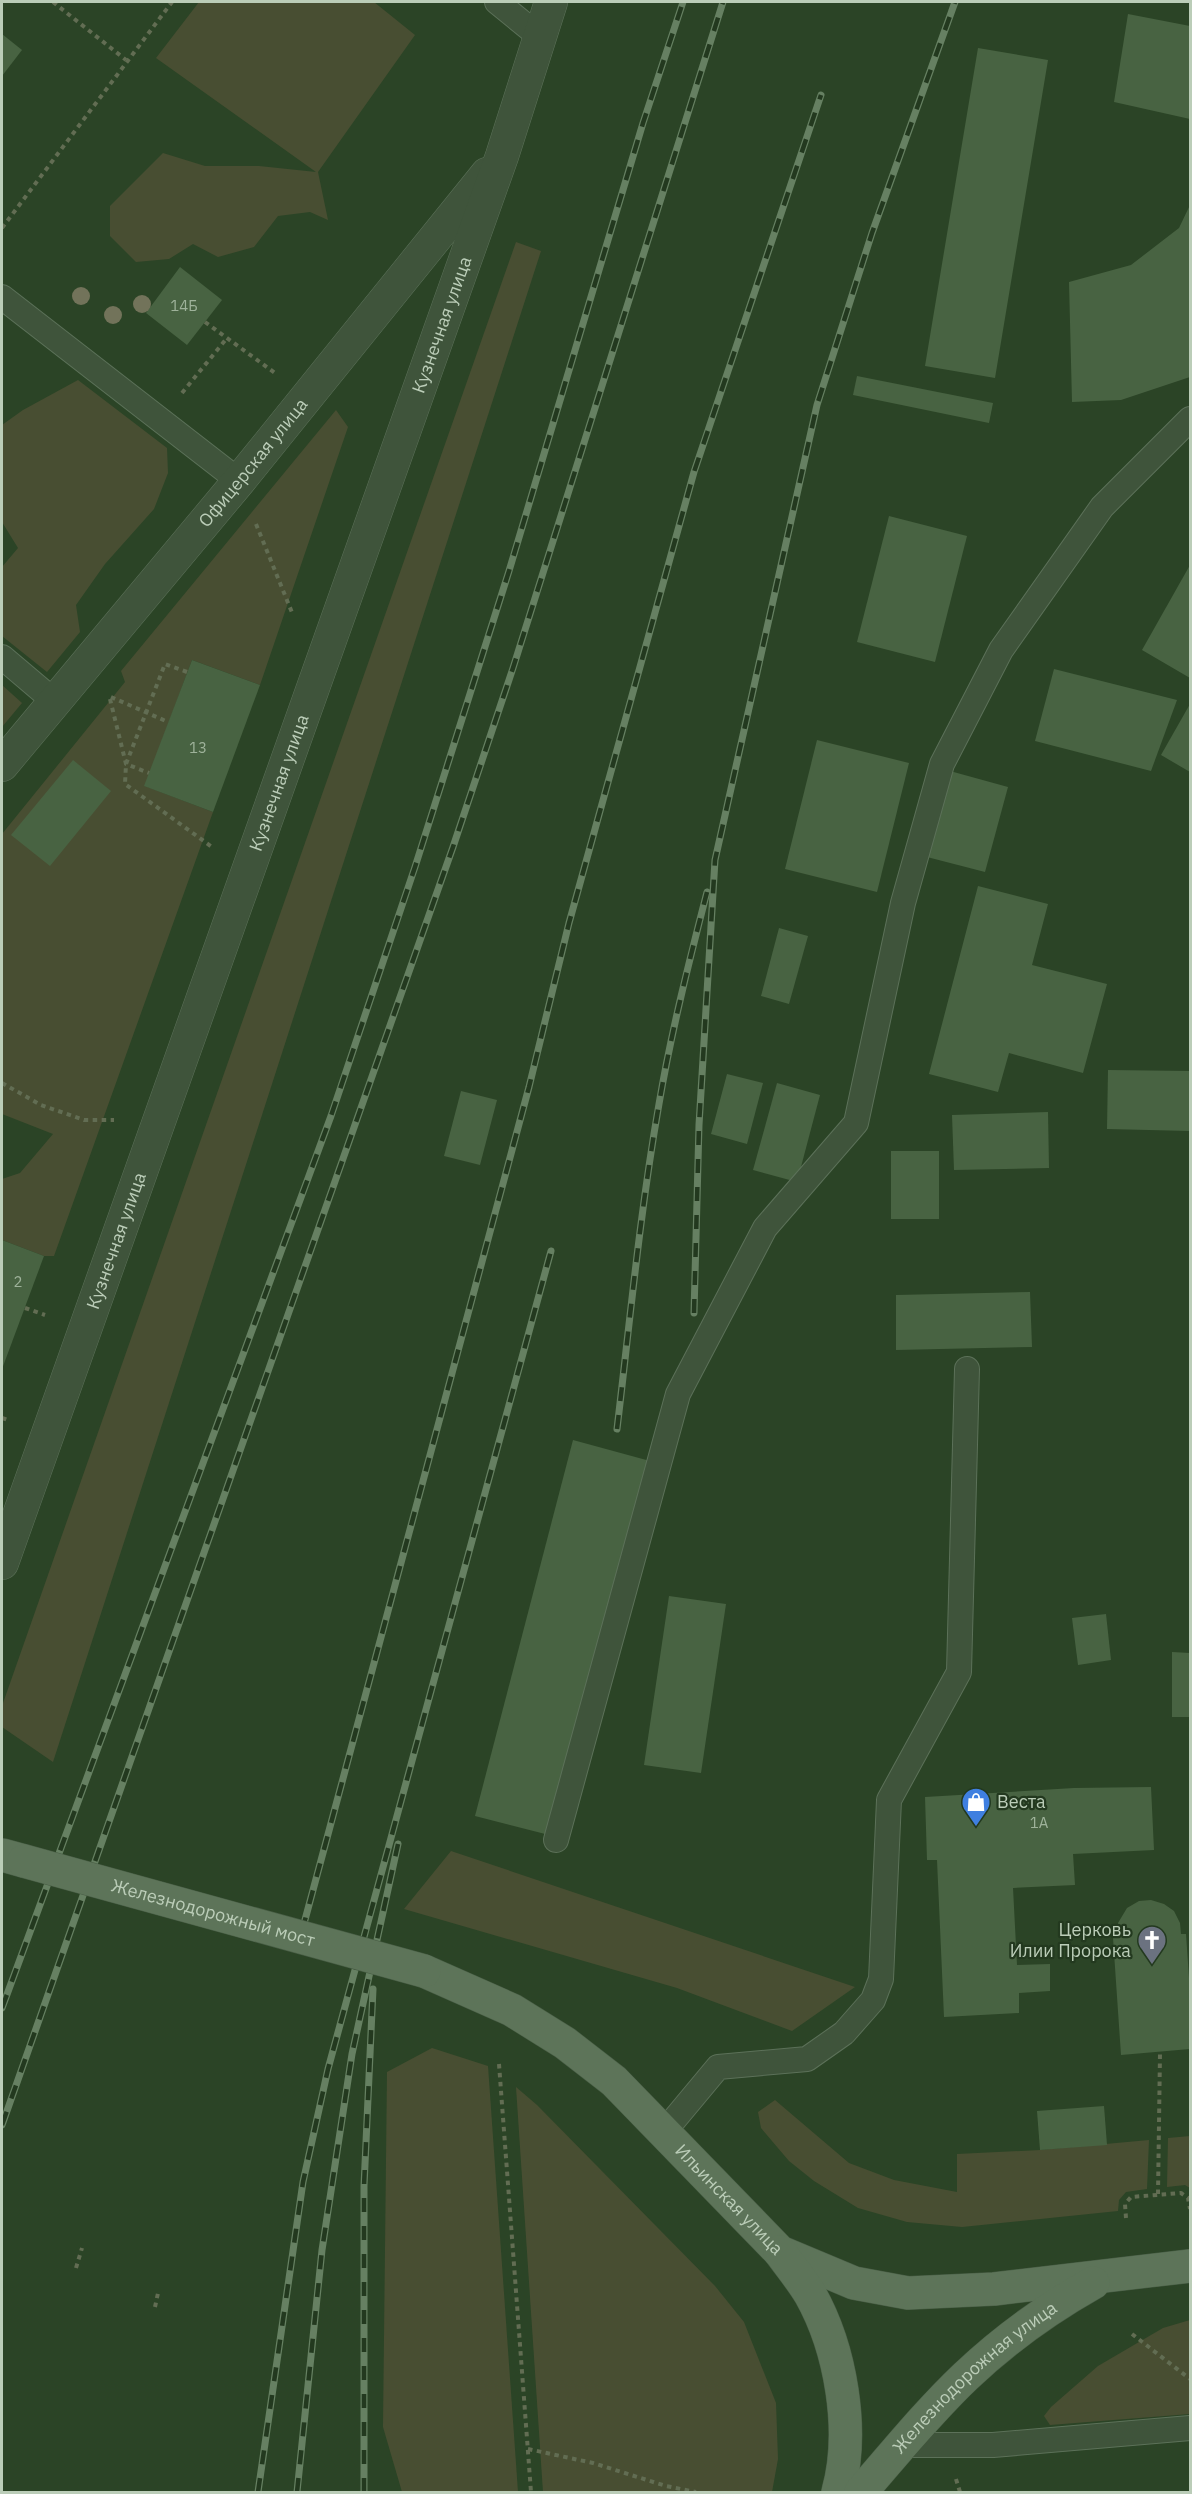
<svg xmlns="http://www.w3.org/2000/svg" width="1192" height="2494" font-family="'IBM Plex Sans',sans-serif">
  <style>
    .green { fill: #484e32 }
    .building { fill: #486342 }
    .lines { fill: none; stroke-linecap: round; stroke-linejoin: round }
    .service-casing { stroke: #5c7159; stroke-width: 26 }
    .minor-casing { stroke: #5c7159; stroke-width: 34 }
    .primary-casing { stroke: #485d45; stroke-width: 34 }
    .path { stroke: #626d53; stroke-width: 4; stroke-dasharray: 4.5 4.5; stroke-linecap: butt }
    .service { stroke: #3f543b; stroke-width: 24 }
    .minor { stroke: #3f543b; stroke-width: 33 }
    .primary { stroke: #5d7459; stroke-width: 33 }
    .rail-casing { stroke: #668062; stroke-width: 7 }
    .rail { stroke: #23391f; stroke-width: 4.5; stroke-dasharray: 14; stroke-linecap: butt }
    .primary-bridge-casing { stroke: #485d45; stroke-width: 34; stroke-linecap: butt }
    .primary-bridge { stroke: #5d7459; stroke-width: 33 }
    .tree { fill: #72735a }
    .labels { text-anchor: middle; stroke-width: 4.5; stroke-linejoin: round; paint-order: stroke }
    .number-label { font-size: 15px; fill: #9eb29a }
    .street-label { font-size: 18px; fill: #bbcdb8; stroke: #23391f }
    .poi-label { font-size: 18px; fill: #bbcdb8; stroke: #23391f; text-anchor: start }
  </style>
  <rect width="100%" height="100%" fill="#2b4426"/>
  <!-- green -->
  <g class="green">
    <path d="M199,2H374L415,35L318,172L328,220L310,212L278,216L254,247L218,257L193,244L169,259L136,262L110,236V206L163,153L205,166H259L316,172L156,58Z"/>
    <path d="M516,242L541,251L53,1762L2,1727V1706Z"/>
    <path d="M78,380L167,448L168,473L154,509L105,564L76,605L80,632L47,672L2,636V567L18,548L2,522V425L23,410Z"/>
    <path d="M336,410L348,427L260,685L192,660L145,786L213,812L54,1256H44L2,1240V1179L20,1173L53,1134L2,1114V834L125,682L121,671Z"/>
    <path d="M2,685L22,703L2,727Z"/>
    <path d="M451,1851L855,1987L792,2031L677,1988L404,1909Z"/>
    <path d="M432,2048L488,2066L518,2492H402L383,2427L387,2072Z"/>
    <path d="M516,2087L537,2105L715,2286L744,2322L776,2403L778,2459L772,2492H543Z"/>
    <path d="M775,2100L849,2163L894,2180L957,2192V2154L1040,2150L1149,2140L1147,2189L1126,2192L1119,2200L1118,2211L962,2227L907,2222L858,2208L814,2181L789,2161L761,2128L758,2112Z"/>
    <path d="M1190,2136V2188L1185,2185L1167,2187L1168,2138Z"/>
    <path d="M1190,2320V2414L1050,2425L1044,2416L1051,2407L1098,2366L1163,2328Z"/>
  </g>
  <!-- building -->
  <g class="building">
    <path d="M1128,14L1190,26V119L1114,102Z"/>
    <path d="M2,34L22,50L2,76Z"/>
    <path d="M978,48L1048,60L995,378L925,366Z"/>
    <path d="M1190,205V377L1121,400L1072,402L1069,282L1131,265L1179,228Z"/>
    <path d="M180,267L222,300L187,345L146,313Z"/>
    <path d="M857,376L993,403L989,423L853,395Z"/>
    <path d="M889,516L967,536L935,662L857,642Z"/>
    <path d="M1190,565V678L1142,650Z"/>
    <path d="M192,660L260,685L213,812L144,786Z"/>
    <path d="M1054,669L1177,700L1151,771L1035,741Z"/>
    <path d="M1190,704V772L1161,755Z"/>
    <path d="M817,740L909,763L877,892L785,869Z"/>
    <path d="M73,760L111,791L50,866L11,835Z"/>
    <path d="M950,771L1008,787L985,872L927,857Z"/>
    <path d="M978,886L1048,904L1032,965L1107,984L1083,1073L1009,1053L998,1092L929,1074Z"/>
    <path d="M779,928L808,936L789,1004L761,996Z"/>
    <path d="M1108,1070L1190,1071V1131L1107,1129Z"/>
    <path d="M727,1074L763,1083L747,1144L711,1134Z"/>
    <path d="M777,1083L820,1095L797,1182L753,1170Z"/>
    <path d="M461,1091L497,1100L480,1165L444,1156Z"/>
    <path d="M1048,1112L1049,1168L954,1170L952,1115Z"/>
    <rect x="891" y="1151" width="48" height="68"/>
    <path d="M2,1240L44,1256L2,1369Z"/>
    <path d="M1030,1292L1032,1347L896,1350V1295Z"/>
    <path d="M573,1440L650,1461L553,1836L475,1816Z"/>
    <path d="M669,1596L726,1604L701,1773L644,1765Z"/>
    <path d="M1106,1614L1111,1660L1078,1665L1072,1618Z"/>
    <path d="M1172,1652L1190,1653V1717H1172Z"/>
    <path d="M1151,1787L1154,1850L1073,1854L1075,1885L1013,1888L1017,1965L1050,1964V1991L1019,1993V2013L944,2017L937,1860H927L925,1797L1074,1788Z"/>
    <path d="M1151,1900L1164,1904L1174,1911L1180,1923L1181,1934H1186L1190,1992V2049L1121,2055L1113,1938H1117L1118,1923L1127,1908L1139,1901Z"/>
    <path d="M1104,2106L1107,2145L1040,2150L1037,2111Z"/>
  </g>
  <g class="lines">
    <!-- service casing -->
    <g class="service-casing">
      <g id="service">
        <path d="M497,2L540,37"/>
        <path d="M2,297L239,481"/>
        <path d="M2,657L54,701"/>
        <path d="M556,1840L678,1394L765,1228L856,1123L903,903L942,764L1001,650L1102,507L1190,419"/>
        <path d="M663,2133L718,2067L807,2059L844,2033L873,2000L881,1979L889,1800L959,1672L967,1369"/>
        <path d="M902,2445H993L1190,2428"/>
      </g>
    </g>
    <!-- minor casing -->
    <g class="minor-casing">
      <g id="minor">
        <path id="s1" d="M2,765L239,481L487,174"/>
        <path id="s2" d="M2,1563L502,156L551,2"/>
      </g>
    </g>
    <!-- primary casing -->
    <g class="primary-casing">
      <g id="primary">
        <path d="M2,1855L24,1861"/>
        <path id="s3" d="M424,1971L512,2010L565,2043L614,2081L780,2252L854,2283L908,2293L994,2289L1190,2266"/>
        <path d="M780,2252C790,2266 801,2279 810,2294C841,2349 855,2431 838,2492"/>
        <path id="s4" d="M861,2492C895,2453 928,2412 966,2376C1004,2340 1047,2309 1093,2283"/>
      </g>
    </g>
    <!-- path -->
    <g class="path">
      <path d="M53,2L126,60"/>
      <path d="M2,228L172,2"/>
      <path d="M205,322L275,373"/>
      <path d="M182,393L227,338"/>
      <path d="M256,524L293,615"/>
      <path d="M187,672L165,664L126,764L125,784L212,847"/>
      <path d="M111,697L168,722"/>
      <path d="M110,699L126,764L149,773"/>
      <path d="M2,1083L41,1105L84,1120H114"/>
      <path d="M25,1308L45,1315"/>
      <path d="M2,1418L8,1420"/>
      <path d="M499,2064L531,2492"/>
      <path d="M1158,2194L1160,2053"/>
      <path d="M1126,2218L1125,2204L1131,2197L1181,2193L1188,2198L1190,2209"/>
      <path d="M76,2268L82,2248"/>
      <path d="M155,2307L158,2293"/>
      <path d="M1132,2334L1190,2379"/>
      <path d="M528,2449L593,2463L666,2486L696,2492"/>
      <path d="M956,2479L960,2492"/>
    </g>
    <!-- service -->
    <use href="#service" class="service"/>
    <!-- minor -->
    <use href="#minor" class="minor"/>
    <!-- primary -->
    <use href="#primary" class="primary"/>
    <!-- rail casing -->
    <g class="rail-casing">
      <g id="rail">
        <path d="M694,1313L699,1125L715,860L817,405L872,233L955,2"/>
        <path d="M617,1429C630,1320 640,1212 659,1104C671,1033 689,962 707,892"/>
        <path d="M302,1931L529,1087L569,923L694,472L821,95"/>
        <path d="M2,2008L331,1116L415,867L509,571L643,123L683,2"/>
        <path d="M2,2125L453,847L513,668L723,2"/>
        <path d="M258,2492L303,2182L328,2069L551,1251"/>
        <path d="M297,2492L322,2250L352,2054L398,1844"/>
        <path d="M364,2492V2186L373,1989"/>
      </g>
    </g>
    <!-- rail -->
    <use href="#rail" class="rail"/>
    <!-- primary-bridge casing -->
    <g class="primary-bridge-casing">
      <g id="primary-bridge">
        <path id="s5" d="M24,1861L424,1971"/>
      </g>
    </g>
    <!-- primary-bridge -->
    <use href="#primary-bridge" class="primary-bridge"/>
  </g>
  <!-- trees -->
  <g class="tree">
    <circle cx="81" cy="296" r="9"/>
    <circle cx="142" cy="304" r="9"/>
    <circle cx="113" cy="315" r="9"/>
  </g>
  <!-- icons -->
  <defs>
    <g id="shop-pin" transform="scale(1.5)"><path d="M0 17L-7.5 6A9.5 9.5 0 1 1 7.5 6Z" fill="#3f7fe0" stroke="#23391f"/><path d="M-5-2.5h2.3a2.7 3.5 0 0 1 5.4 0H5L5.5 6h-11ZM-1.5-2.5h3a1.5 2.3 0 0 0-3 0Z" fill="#fff"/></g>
    <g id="church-pin" transform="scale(1.5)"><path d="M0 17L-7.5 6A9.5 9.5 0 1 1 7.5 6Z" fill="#6b7280" stroke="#23391f"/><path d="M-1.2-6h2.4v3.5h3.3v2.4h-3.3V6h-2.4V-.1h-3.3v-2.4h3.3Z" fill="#fff"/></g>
  </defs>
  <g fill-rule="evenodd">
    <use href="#shop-pin" x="976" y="1802"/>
    <use href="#church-pin" x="1152" y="1940"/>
  </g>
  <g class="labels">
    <!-- number labels -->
    <g class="number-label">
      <text x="184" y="311">14Б</text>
      <text x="198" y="753">13</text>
      <text x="18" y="1287">2</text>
      <text x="1039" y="1828">1А</text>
    </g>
    <!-- street labels -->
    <g class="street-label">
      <text dy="6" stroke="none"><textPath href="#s2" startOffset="1314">Кузнечная улица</textPath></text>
      <text dy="6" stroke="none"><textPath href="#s1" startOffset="393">Офицерская улица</textPath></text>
      <text dy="6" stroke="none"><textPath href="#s2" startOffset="828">Кузнечная улица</textPath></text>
      <text dy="6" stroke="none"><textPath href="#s2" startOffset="342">Кузнечная улица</textPath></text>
      <text dy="6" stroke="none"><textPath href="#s5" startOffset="196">Железнодорожный мост</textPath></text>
      <text dy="6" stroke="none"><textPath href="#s3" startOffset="386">Ильинская улица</textPath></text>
      <text dy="6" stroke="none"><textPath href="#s4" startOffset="162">Железнодорожная улица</textPath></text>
    </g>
    <!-- poi labels -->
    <g class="poi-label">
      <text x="997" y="1808">Веста</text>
      <text x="1131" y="1936" text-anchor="end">Церковь<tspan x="1131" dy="21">Илии Пророка</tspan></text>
    </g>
  </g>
  <!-- border -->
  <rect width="1192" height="2494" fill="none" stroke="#bbcdb8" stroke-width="6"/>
</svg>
